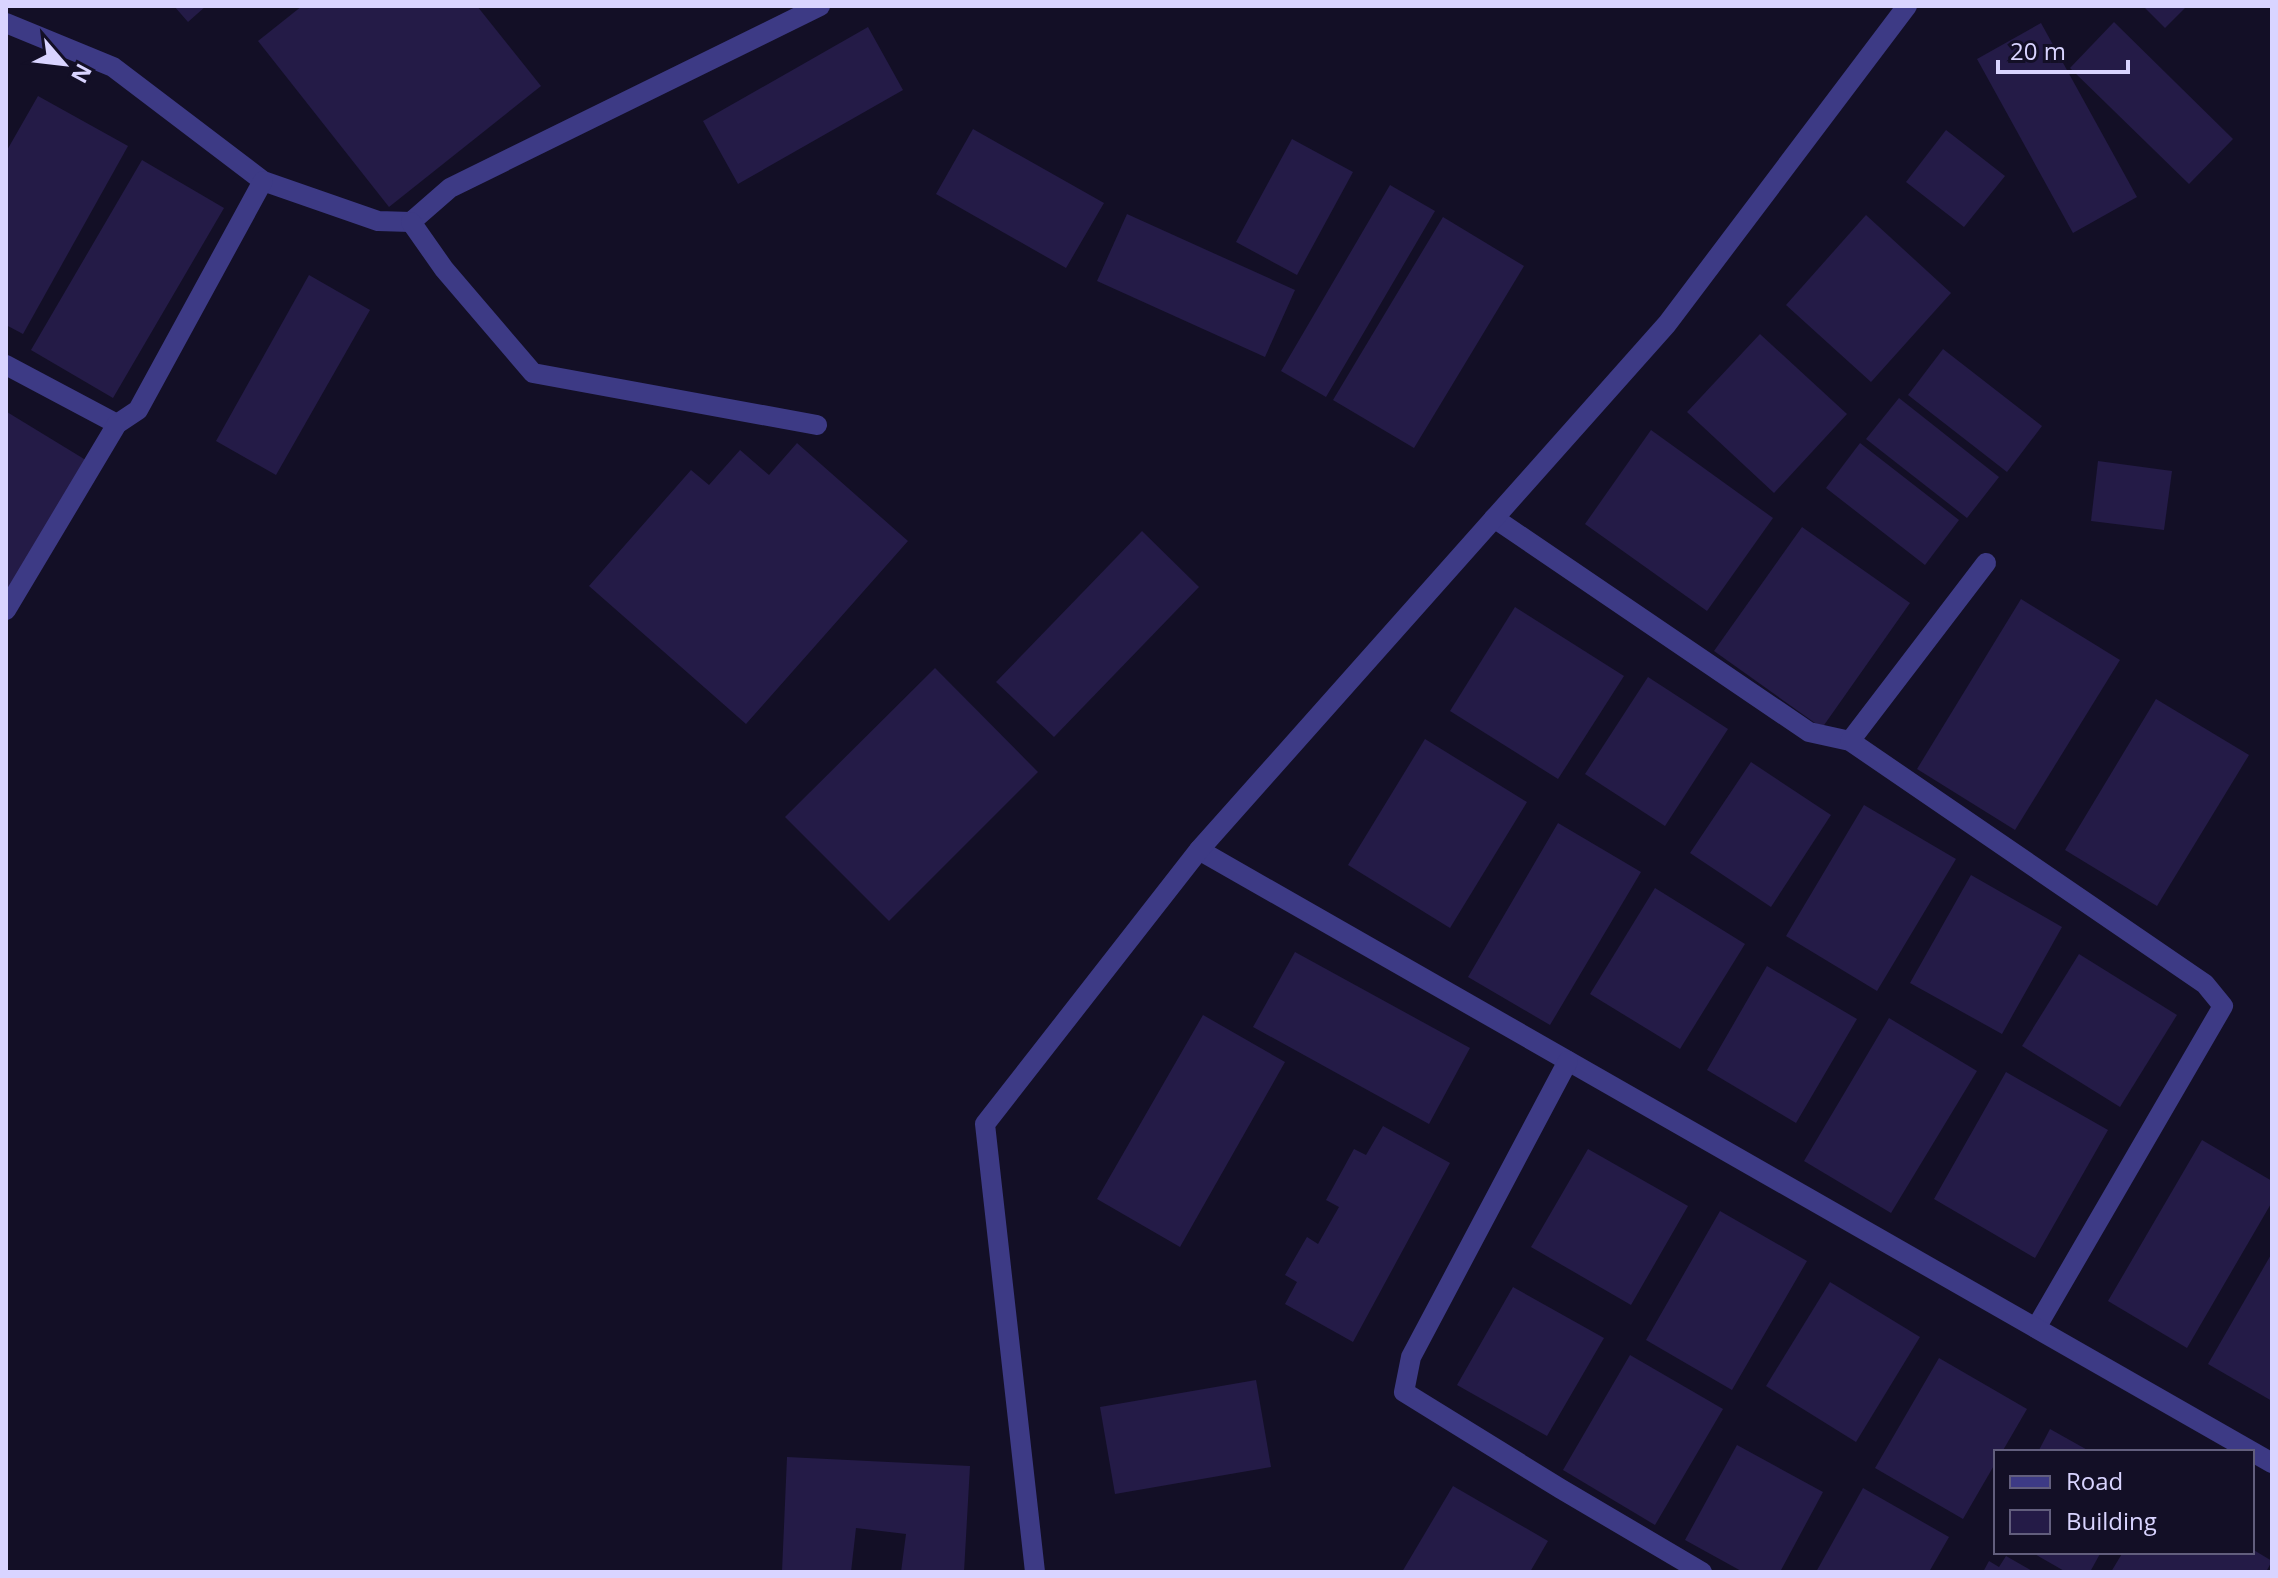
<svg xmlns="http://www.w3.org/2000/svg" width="2278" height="1578" font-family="'Open Sans',sans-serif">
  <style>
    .building { fill: #241b47 }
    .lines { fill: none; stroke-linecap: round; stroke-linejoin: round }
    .street { stroke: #3d3a85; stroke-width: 20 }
  </style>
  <rect width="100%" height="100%" fill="#130f26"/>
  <!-- building -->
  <g class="building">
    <path d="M174,6H206L188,22Z"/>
    <path d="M302,6H477L541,86L389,207L258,41Z"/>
    <path d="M2143,6H2187L2165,28Z"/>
    <path d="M2114,22L2233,139L2189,184L2070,68Z"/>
    <path d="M2041,23L2137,197L2073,233L1977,59Z"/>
    <path d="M868,27L903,90L738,184L703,121Z"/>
    <path d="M38,96L128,146L23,334L6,325V152Z"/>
    <path d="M973,129L1104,203L1066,268L936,194Z"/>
    <path d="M1946,130L2005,176L1964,227L1906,182Z"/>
    <path d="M1292,139L1353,172L1297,275L1236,242Z"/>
    <path d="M142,160L224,208L113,398L31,350Z"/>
    <path d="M1390,185L1435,211L1326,397L1281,371Z"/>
    <path d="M1127,214L1295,290L1265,357L1097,281Z"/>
    <path d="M1866,215L1951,293L1871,382L1786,305Z"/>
    <path d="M1443,217L1524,266L1414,448L1333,400Z"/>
    <path d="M309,275L370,310L276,475L216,441Z"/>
    <path d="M1760,334L1847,414L1774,493L1687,412Z"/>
    <path d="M1943,349L2042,426L2007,472L1908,395Z"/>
    <path d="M1899,398L1999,477L1967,518L1866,439Z"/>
    <path d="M7,412L89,462L6,600V415Z"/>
    <path d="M1651,430L1773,518L1707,611L1585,524Z"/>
    <path d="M797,443L908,541L746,724L589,586L691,470L709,485L740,450L769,475Z"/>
    <path d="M1860,443L1959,520L1925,565L1826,488Z"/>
    <path d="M2098,461L2172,471L2164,530L2091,521Z"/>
    <path d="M1802,527L1910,603L1822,728L1714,651Z"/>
    <path d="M1142,531L1199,587L1054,737L996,682Z"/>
    <path d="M2021,599L2120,660L2015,830L1917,769Z"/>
    <path d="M1515,607L1624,676L1558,779L1450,711Z"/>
    <path d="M935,668L1038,772L889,921L785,817Z"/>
    <path d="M1648,677L1728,729L1665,826L1585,774Z"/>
    <path d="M2156,699L2249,755L2157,906L2065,850Z"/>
    <path d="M1425,739L1527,802L1450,928L1348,865Z"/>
    <path d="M1751,762L1831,815L1771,907L1690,853Z"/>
    <path d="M1864,805L1956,859L1877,991L1786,936Z"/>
    <path d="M1558,823L1641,872L1550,1025L1468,977Z"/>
    <path d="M1971,875L2062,927L2002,1034L1910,983Z"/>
    <path d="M1655,888L1745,944L1680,1049L1590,994Z"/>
    <path d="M1295,952L1470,1048L1429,1124L1253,1027Z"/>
    <path d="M2079,954L2177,1015L2120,1107L2022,1046Z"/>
    <path d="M1767,966L1857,1019L1796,1123L1707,1070Z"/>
    <path d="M1203,1015L1285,1062L1180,1247L1097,1199Z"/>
    <path d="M1889,1018L1977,1071L1891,1213L1804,1161Z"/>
    <path d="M2006,1072L2108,1130L2035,1258L1934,1199Z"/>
    <path d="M1383,1126L1450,1163L1353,1342L1285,1304L1297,1282L1285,1275L1307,1237L1318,1244L1339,1207L1326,1200L1354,1149L1366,1155Z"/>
    <path d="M2202,1140L2272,1181V1202L2187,1348L2108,1301Z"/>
    <path d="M1588,1149L1688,1206L1631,1305L1531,1247Z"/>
    <path d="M1720,1211L1807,1261L1732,1390L1646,1340Z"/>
    <path d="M2272,1253V1401L2208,1364Z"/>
    <path d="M1830,1282L1920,1337L1856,1442L1766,1386Z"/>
    <path d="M1513,1287L1604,1338L1547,1436L1457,1385Z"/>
    <path d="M1630,1355L1723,1409L1655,1525L1563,1470Z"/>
    <path d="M1939,1358L2027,1409L2002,1452H1996V1462L1963,1519L1875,1468Z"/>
    <path d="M1256,1380L1271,1467L1115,1494L1100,1407Z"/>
    <path d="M2050,1429L2091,1452H2038Z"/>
    <path d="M1737,1445L1823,1492L1780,1572H1743L1685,1540Z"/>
    <path d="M787,1457L970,1466L964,1572H901L906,1534L856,1528L851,1572H782Z"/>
    <path d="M1453,1486L1548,1541L1530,1572H1402Z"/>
    <path d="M1863,1488L1949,1537L1929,1572H1816Z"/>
    <path d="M2252,1549L2272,1561L2266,1572H2111L2123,1552H2252Z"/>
    <path d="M2031,1552H2101L2090,1572H2066Z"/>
    <path d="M2006,1556L2034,1572H1983L1989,1561L1999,1567Z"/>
  </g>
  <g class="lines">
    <!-- street -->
    <g class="street">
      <path d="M6,23L113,67L263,181L378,221L411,222L450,188L820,6"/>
      <path d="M411,222L444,269L533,373L817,425"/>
      <path d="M6,365L117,424"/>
      <path d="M1494,518L1809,732L1850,741L2205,984L2223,1006L2036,1328"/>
      <path d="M6,610L117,424L138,410L263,181"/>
      <path d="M1850,741L1986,563"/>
      <path d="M1199,850L2272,1463"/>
      <path d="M1568,1061L1411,1357L1404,1392L1561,1489L1702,1572"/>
      <path d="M1035,1572L985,1124L1199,850L1667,324L1907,6"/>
    </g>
  </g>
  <!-- border -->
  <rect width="2278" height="1578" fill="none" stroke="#d9d4ff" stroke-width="16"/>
  <!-- legend -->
  <rect x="1994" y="1450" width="260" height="104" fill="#130f26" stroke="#625e7d" stroke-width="2"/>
  <rect x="2010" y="1476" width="40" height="12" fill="#3d3a85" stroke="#625e7d" stroke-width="2"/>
  <text x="2066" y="1490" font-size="24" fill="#d9d4ff">Road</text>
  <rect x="2010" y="1510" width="40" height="24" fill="#241b47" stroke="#625e7d" stroke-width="2"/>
  <text x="2066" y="1530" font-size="24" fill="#d9d4ff">Building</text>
  <!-- north arrow -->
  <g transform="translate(64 64) rotate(118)" stroke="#130f26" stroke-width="6" paint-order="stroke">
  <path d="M0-6L14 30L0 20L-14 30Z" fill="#d9d4ff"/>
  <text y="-12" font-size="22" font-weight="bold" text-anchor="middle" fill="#d9d4ff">N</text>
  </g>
  <!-- scale -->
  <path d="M1998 60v12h130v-12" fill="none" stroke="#d9d4ff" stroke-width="4"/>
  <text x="2010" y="60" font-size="24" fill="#d9d4ff" stroke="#130f26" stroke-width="6" paint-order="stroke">20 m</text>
</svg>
